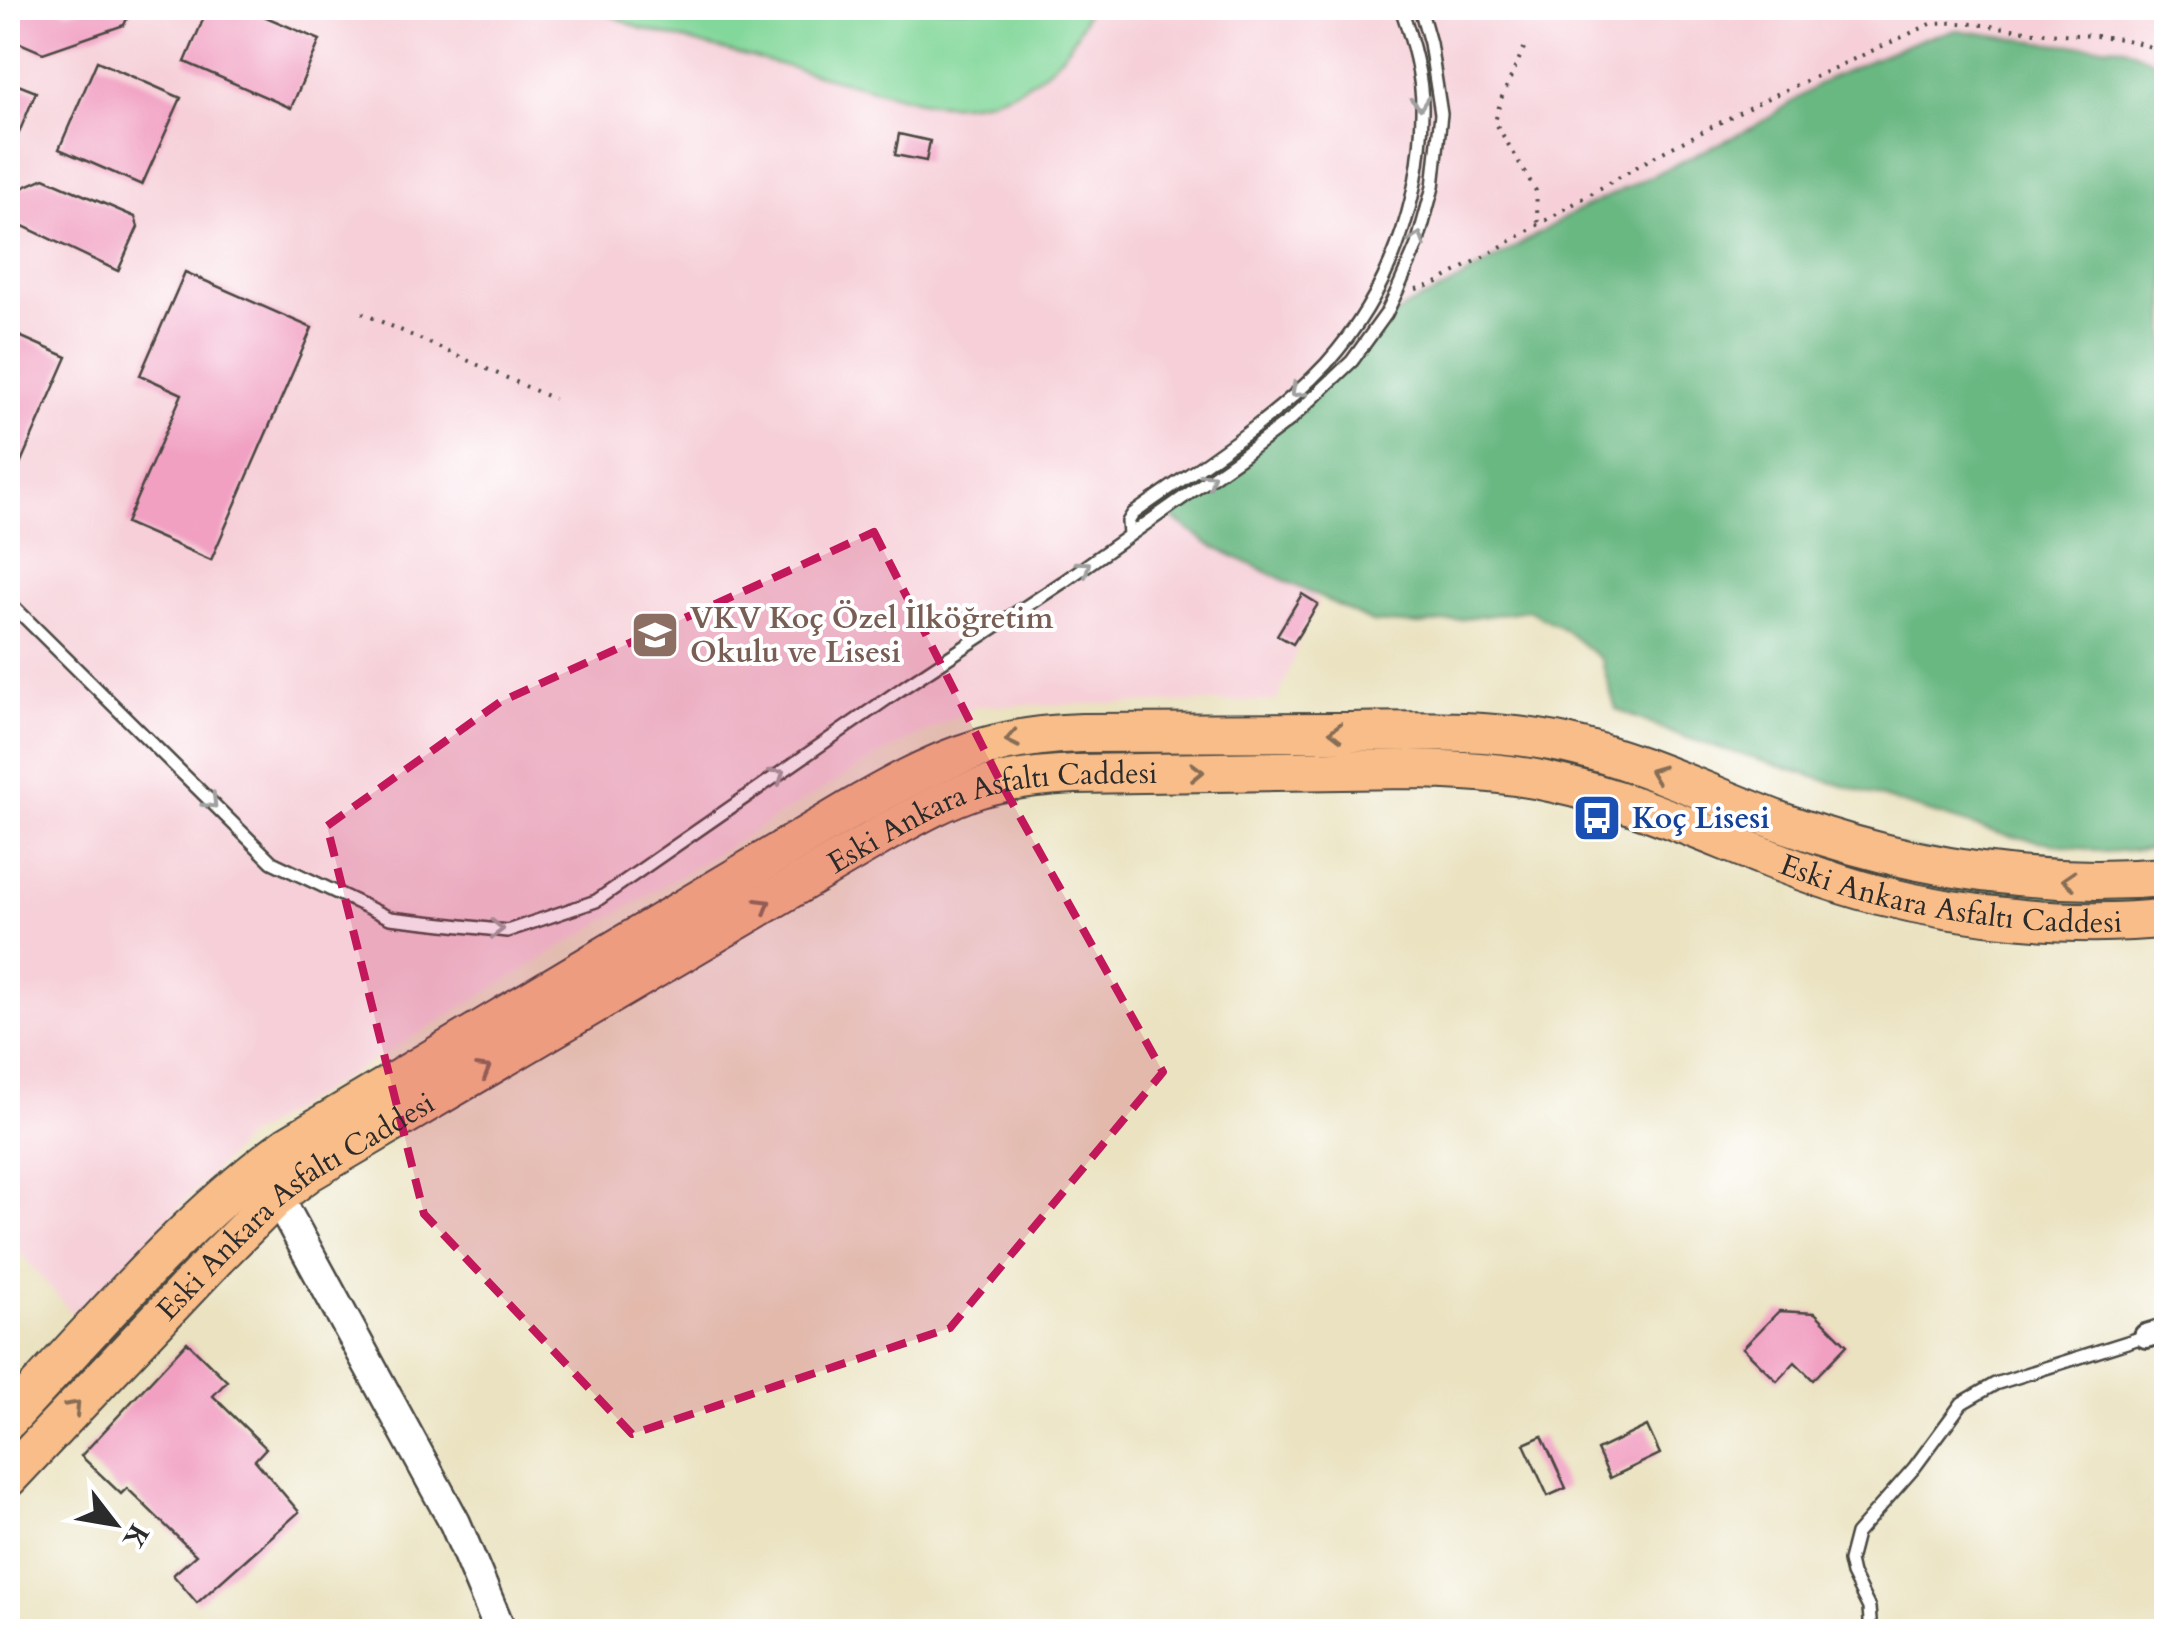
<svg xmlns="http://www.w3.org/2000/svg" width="2174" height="1639" font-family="Cardo,serif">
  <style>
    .built { fill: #f6cfd8 }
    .green { fill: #82d79a; stroke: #568162; stroke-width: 2.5 }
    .forest { fill: #69b882; stroke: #4a7256; stroke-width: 2.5 }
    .building { fill: #f1a0c2 }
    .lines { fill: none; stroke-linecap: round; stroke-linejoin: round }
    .service-casing { stroke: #484641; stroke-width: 16 }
    .minor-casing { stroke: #484641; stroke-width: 28 }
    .tertiary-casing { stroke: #484641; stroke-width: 35 }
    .primary-casing { stroke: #484641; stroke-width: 42 }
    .path { stroke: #484641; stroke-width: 4; stroke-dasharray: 2.5 8; stroke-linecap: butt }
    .service { stroke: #fff; stroke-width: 11 }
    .minor { stroke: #fff; stroke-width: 22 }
    .tertiary { stroke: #fff; stroke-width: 30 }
    .primary { stroke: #f8bd89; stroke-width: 38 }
    .oneway { stroke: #a0a0a0 }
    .oneway2 { stroke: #876d55 }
    .marked { fill: #c2185b; fill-opacity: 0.2; stroke: #c2185b; stroke-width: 8; stroke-dasharray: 20 12; stroke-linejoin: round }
    .labels { text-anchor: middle; stroke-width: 8; stroke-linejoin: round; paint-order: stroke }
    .education-label { font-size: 30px; font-weight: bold; fill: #785e54; stroke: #fff; text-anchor: start }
    .transit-label { font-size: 30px; font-weight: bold; fill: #164399; stroke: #fff; text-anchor: start }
    .street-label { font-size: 30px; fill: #2b2b2b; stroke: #fff }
  </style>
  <rect width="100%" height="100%" fill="#fff"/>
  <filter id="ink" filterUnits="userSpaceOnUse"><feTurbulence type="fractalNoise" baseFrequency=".01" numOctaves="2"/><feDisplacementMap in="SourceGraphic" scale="20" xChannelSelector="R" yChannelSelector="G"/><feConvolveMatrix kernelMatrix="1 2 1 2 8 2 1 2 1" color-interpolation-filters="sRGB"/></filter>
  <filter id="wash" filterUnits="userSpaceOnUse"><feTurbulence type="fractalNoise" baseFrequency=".0048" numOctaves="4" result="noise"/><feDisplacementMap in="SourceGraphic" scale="40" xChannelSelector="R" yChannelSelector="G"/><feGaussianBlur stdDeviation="2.25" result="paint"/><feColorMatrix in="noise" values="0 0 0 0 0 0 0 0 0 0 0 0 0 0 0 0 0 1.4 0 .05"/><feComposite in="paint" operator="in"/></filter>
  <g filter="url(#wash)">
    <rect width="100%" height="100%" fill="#eae2c0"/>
    <!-- built -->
    <path class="built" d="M8,8H2166V746L1528,586L1319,591L1277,701L978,706L883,753L245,1138L76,1318L8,1238Z"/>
    <!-- green -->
    <g class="green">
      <path d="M595,8H1088C1065,80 991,116 919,101L639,28Z"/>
      <path d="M1595,768L1744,822L2166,890V901L2122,905L1984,900L1838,869L1600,779L1594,773Z"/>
      <path d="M223,1220L227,1224L8,1460V1442L168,1272Z"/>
    </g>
    <!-- forest -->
    <path class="forest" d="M1957,30L2055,44L2125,47L2166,67V847L2105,852L2004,835L1677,735L1616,709L1601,659L1562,628L1528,610L1420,625L1372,622L1210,545L1171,517L1405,307L1444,289L1577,211L1752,128L1829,78L1923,38Z"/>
    <g id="blocks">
      <!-- building -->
      <g class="building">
        <path d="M8,8H57L68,12L82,8H132L124,25L43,53L8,38Z"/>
        <path d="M208,8H245L320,40L291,108L185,62Z"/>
        <path d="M97,61L181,98L142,185L59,149Z"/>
        <path d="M8,81L36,92L8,159Z"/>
        <path d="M899,134L930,141L926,161L895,155Z"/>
        <path d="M44,178L135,217L138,227L118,271L8,219V194Z"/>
        <path d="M185,272L312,328L211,560L126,523L182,394L140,375Z"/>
        <path d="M8,331L67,357L20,464L8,459Z"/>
        <path d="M1302,594L1318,604L1293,644L1277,635Z"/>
        <path d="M1779,1311L1815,1313L1847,1345L1813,1380L1795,1362L1777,1381L1743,1348Z"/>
        <path d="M187,1342L227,1381L213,1396L266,1448L255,1460L299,1512L197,1603L173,1575L196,1555L127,1488L121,1494L81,1456Z"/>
        <path d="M1647,1426L1660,1454L1610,1478L1597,1450Z"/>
        <path d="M1542,1436L1566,1488L1548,1496L1524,1444Z"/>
      </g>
    </g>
  </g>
  <g filter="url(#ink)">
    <use href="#blocks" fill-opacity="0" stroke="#484641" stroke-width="2.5"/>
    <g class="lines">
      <!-- service casing -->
      <g class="service-casing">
        <g id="service">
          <path d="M1129,534L1128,522L1133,514C1198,467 1271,423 1326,364C1388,295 1421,204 1422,112C1423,77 1412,40 1401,8"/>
          <path d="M8,601L272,862L390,918L507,931L596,901L907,685L1063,582L1238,459L1291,419L1352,361L1386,314L1397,291L1417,245L1433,187L1441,114L1430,43L1420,8"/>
          <path d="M1871,1632L1869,1608L1852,1574L1849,1561L1856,1534L1914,1468L1962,1403L1995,1384L2146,1336"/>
        </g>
      </g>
      <!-- minor casing -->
      <g class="minor-casing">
        <path id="minor" d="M2146,1336L2166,1330"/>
      </g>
      <!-- tertiary casing -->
      <g class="tertiary-casing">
        <path id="tertiary" d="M269,1181L455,1523L501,1632"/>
      </g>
      <!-- primary casing -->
      <g class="primary-casing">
        <g id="primary">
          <path d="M8,1420C97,1325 182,1222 288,1145L851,809C933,762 985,736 1082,733C1168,733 1254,732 1340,732C1415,731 1492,728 1566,744C1642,761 1714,797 1787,824C1911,868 2035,888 2166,877"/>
          <path id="s1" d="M8,1478L216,1258L278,1196L309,1172L887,832C959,791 991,778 1075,774L1410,769C1459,770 1507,772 1554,783C1666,807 1768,867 1879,895C1965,917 2078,929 2166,918"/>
        </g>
      </g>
      <!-- path -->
      <g class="path">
        <path d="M75,8L76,9"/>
        <path d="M1524,48L1501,99L1495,122L1536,191L1538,224"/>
        <path d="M1416,289L1434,284L1485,256L1657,155L1764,100L1933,23C1968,21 2001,28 2035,32C2078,37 2130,32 2166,55"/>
        <path d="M362,313L554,399"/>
      </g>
      <!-- service -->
      <use href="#service" class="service"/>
      <!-- minor -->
      <use href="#minor" class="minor"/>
      <!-- tertiary -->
      <use href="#tertiary" class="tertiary"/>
      <!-- primary -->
      <use href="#primary" class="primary"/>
    </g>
    <!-- one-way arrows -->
    <defs><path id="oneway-chevron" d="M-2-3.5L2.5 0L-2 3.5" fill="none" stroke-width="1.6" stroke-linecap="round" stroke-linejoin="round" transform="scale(2.5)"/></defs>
    <g class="oneway">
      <use href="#oneway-chevron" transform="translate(1420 103) rotate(85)"/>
      <use href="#oneway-chevron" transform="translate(1418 239) rotate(-72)"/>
      <use href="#oneway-chevron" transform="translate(1297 391) rotate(137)"/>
      <use href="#oneway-chevron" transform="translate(1209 479) rotate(-35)"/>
      <use href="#oneway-chevron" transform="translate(1084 567) rotate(-36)"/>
      <use href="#oneway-chevron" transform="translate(778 775) rotate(-35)"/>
      <use href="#oneway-chevron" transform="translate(211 802) rotate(45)"/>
      <use href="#oneway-chevron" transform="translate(497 929) rotate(1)"/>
    </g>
    <g class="oneway2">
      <use href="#oneway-chevron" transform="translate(1336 732) rotate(180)"/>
      <use href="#oneway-chevron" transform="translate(1012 739) rotate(169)"/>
      <use href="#oneway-chevron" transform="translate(1197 772) rotate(-1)"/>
      <use href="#oneway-chevron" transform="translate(1656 773) rotate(-159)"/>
      <use href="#oneway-chevron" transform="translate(2069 880) rotate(-177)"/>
      <use href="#oneway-chevron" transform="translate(764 905) rotate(-31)"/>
      <use href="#oneway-chevron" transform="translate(484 1070) rotate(-31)"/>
      <use href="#oneway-chevron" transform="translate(74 1407) rotate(-47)"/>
    </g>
  </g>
  <!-- marked area -->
  <path class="marked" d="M874,532L1001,783L1163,1072L950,1328L632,1434L424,1214L327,826L500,702Z"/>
  <!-- icons -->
  <defs>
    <g id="school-square" transform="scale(2.5)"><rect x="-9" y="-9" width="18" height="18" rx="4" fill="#8d6e63" stroke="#fff"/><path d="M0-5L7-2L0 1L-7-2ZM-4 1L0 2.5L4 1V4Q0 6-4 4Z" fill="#fff"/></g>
    <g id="bus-square" transform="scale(2.5)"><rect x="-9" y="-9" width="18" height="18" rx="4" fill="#1a4fb4" stroke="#fff"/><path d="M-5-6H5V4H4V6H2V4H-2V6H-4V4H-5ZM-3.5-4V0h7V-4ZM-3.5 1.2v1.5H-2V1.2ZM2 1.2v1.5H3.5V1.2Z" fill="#fff"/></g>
  </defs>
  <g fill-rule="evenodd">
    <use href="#school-square" x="655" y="635"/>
    <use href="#bus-square" x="1597" y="818"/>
  </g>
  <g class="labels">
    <!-- education labels -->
    <g class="education-label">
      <text x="690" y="628">VKV Koç Özel İlköğretim<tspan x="690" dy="34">Okulu ve Lisesi</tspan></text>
    </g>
    <!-- transit labels -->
    <g class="transit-label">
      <text x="1632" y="828">Koç Lisesi</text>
    </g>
    <!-- street labels -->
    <g class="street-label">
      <text dy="10" stroke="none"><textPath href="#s1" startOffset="1208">Eski Ankara Asfaltı Caddesi</textPath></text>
      <text dy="10" stroke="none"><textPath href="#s1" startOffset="2195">Eski Ankara Asfaltı Caddesi</textPath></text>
      <text dy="10" stroke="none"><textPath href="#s1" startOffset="398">Eski Ankara Asfaltı Caddesi</textPath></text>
    </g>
  </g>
  <!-- margin -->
  <rect width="2174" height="1639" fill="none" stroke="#fff" stroke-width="40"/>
  <!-- north arrow -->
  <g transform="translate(115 1524) rotate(121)" stroke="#ffffff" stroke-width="8" paint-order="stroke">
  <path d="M0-8L18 38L0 25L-18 38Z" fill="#2b2b2b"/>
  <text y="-15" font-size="28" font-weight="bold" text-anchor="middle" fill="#2b2b2b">K</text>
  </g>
</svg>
